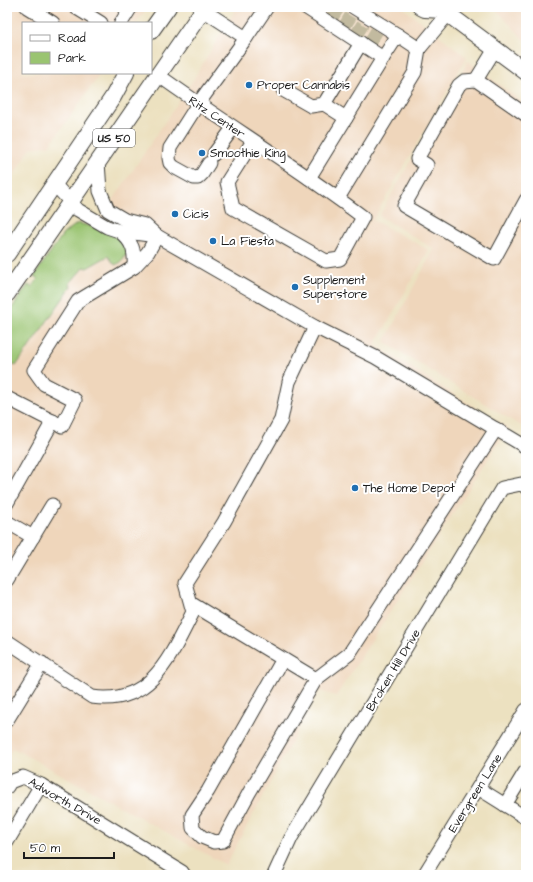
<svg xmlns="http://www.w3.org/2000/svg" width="533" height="882" font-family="'Architects Daughter',sans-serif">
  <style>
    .built { fill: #efd6bb }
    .green { fill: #9ac471; stroke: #5b7046 }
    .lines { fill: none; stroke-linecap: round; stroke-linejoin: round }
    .minor-tunnel { stroke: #c2ba9f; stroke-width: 13; stroke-dasharray: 13 6; stroke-linecap: butt }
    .minor-casing { stroke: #3b3a35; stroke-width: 15 }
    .major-casing { stroke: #3b3a35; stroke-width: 18 }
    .minor { stroke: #fff; stroke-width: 13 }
    .major { stroke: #fff; stroke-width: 16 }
    .poi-dot { fill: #1f6fb2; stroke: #fff; stroke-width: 1.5 }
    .labels { text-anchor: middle; stroke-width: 4; stroke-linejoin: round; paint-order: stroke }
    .shield { fill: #fff; stroke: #606060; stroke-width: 1 }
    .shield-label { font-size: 11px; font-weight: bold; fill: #1c1c1c }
    .poi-label { font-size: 12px; fill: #1c1c1c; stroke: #fff; text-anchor: start }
    .street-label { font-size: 12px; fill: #1c1c1c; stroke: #fff }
  </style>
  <rect width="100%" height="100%" fill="#fff"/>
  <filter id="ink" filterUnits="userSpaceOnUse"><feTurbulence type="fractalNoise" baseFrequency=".025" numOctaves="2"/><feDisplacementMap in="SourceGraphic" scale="8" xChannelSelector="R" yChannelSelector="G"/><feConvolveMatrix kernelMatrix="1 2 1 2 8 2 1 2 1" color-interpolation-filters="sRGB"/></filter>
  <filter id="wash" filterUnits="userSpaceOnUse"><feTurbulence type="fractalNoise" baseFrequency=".012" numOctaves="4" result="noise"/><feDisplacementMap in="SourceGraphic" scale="16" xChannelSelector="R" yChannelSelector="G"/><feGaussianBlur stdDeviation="0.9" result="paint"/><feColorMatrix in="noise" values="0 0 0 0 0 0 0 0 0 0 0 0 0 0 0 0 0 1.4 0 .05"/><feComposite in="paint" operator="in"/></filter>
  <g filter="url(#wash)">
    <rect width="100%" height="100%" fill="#ece1c0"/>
    <!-- built -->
    <g class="built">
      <path d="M7,7H148L136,23H23V73H101L49,146L31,148L7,186Z"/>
      <path d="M237,7H402L467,57L373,220L429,250L375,345L508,428L336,696L319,691L226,865L13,748L7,756V359L193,80Z"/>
      <path d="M494,7H526V41L523,39Z"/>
      <path d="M468,61L526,105V429L384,342L434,249L379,216Z"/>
    </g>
    <!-- green -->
    <path class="green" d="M78,223L97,228L120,238L128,251C124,259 123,262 115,265L108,256L87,268L84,267L70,283L71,287L16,366L13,364L7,371V315L28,285L32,287L38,279L34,276L63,234Z"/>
  </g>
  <g filter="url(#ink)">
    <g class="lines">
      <!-- minor-tunnel -->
      <g class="minor-tunnel">
        <path d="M331,19L339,7"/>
        <path d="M344,27L353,12"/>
        <path d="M356,35L366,19"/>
        <path d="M370,42L379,27"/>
      </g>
      <!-- minor casing -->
      <g class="minor-casing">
        <g id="minor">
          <path d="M27,7L53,23"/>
          <path d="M75,7L101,23"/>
          <path d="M305,7L383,58L309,178"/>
          <path d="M353,7L398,35"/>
          <path d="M203,10L246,38L267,7"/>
          <path d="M121,23L131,7"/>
          <path d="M383,58L398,35L419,49"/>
          <path d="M158,75C226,124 297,167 363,217L340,259L326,261L233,208L227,182L253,141"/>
          <path d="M476,80L495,49"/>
          <path d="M283,90L311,106L324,104"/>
          <path d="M526,115L476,80L464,81L459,85L417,159L427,165L404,206L494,259L526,200"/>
          <path d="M346,118L324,104L361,43"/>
          <path d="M214,154L233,128"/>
          <path d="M209,163L202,174L198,178H194L174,167L170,163L169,158L170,148L198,104L246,38"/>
          <path d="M54,184L78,210L107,227L119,231L157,236"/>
          <path d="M338,198L415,72L419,49L448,14"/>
          <path d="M119,231C133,242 135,251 134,267"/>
          <path d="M315,327L375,357L526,447"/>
          <path d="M7,398L62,426L75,400L44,384L34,370L78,301L134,267L148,252L157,236"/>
          <path d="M7,503L53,421"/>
          <path d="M7,522L33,537"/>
          <path d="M7,580L52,505"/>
          <path d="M192,604L316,679L249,793L223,841L214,842L202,837L193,828L192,815L208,791L283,659"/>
          <path d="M7,641L92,697C151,706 170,657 193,612L185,583L224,522L281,420L289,382L315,327L157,236L145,225L125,220L108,210L100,191L98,162"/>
          <path d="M316,679L349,654L496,429"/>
          <path d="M7,720L42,663"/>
          <path d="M7,787L10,782L23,777L41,785L182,872L184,875"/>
          <path d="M478,788L526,818"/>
          <path d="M505,805L525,772"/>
          <path d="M7,842L41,785"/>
          <path d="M274,875L291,838L502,488L521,484L526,487"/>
          <path d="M424,875L526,710"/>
        </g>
      </g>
      <!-- major casing -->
      <g class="major-casing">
        <g id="major">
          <path d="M421,7L425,9L443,10"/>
          <path d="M443,7L448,14L526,72"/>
          <path d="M151,31L168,7"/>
          <path d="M7,254L113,97L126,73"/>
          <path d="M7,294L205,7"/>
        </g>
      </g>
      <!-- minor -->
      <use href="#minor" class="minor"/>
      <!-- major -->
      <use href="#major" class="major"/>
    </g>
  </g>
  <!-- markers -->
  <g class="poi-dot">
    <circle cx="249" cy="85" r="4"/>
    <circle cx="202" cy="153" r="4"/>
    <circle cx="175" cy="214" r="4"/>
    <circle cx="213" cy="241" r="4"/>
    <circle cx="295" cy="287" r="4"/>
    <circle cx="355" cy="488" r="4"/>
  </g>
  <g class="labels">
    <!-- shield labels -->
    <rect class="shield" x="93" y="129" width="42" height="18" rx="3"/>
    <g class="shield-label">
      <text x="114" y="142">US 50</text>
    </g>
    <!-- poi labels -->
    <g class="poi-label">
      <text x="257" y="89">Proper Cannabis</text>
      <text x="210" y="157">Smoothie King</text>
      <text x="183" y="218">Cicis</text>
      <text x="221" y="245">La Fiesta</text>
      <text x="303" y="284">Supplement<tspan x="303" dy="14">Superstore</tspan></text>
      <text x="363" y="492">The Home Depot</text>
    </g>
    <!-- street labels -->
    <g class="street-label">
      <text transform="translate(217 117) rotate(34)" y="4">Ritz Center</text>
      <text transform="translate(393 670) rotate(-59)" y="4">Broken Hill Drive</text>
      <text transform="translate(475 793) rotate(-58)" y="4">Evergreen Lane</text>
      <text transform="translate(65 801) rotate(30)" y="4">Adworth Drive</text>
    </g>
  </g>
  <!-- margin -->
  <rect width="533" height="882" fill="none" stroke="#fff" stroke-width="24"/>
  <!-- legend -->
  <rect x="22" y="22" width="130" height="52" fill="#ffffff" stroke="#a4a4a4"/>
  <rect x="30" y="35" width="20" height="6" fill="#ffffff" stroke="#a4a4a4"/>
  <text x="58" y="42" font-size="12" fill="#1c1c1c">Road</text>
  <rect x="30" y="52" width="20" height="12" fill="#9ac471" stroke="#a4a4a4"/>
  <text x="58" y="62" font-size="12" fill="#1c1c1c">Park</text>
  <!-- scale -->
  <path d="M24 852v6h90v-6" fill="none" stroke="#1c1c1c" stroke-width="2"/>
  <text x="30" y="852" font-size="12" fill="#1c1c1c" stroke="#ffffff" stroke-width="3" paint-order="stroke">50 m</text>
</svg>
